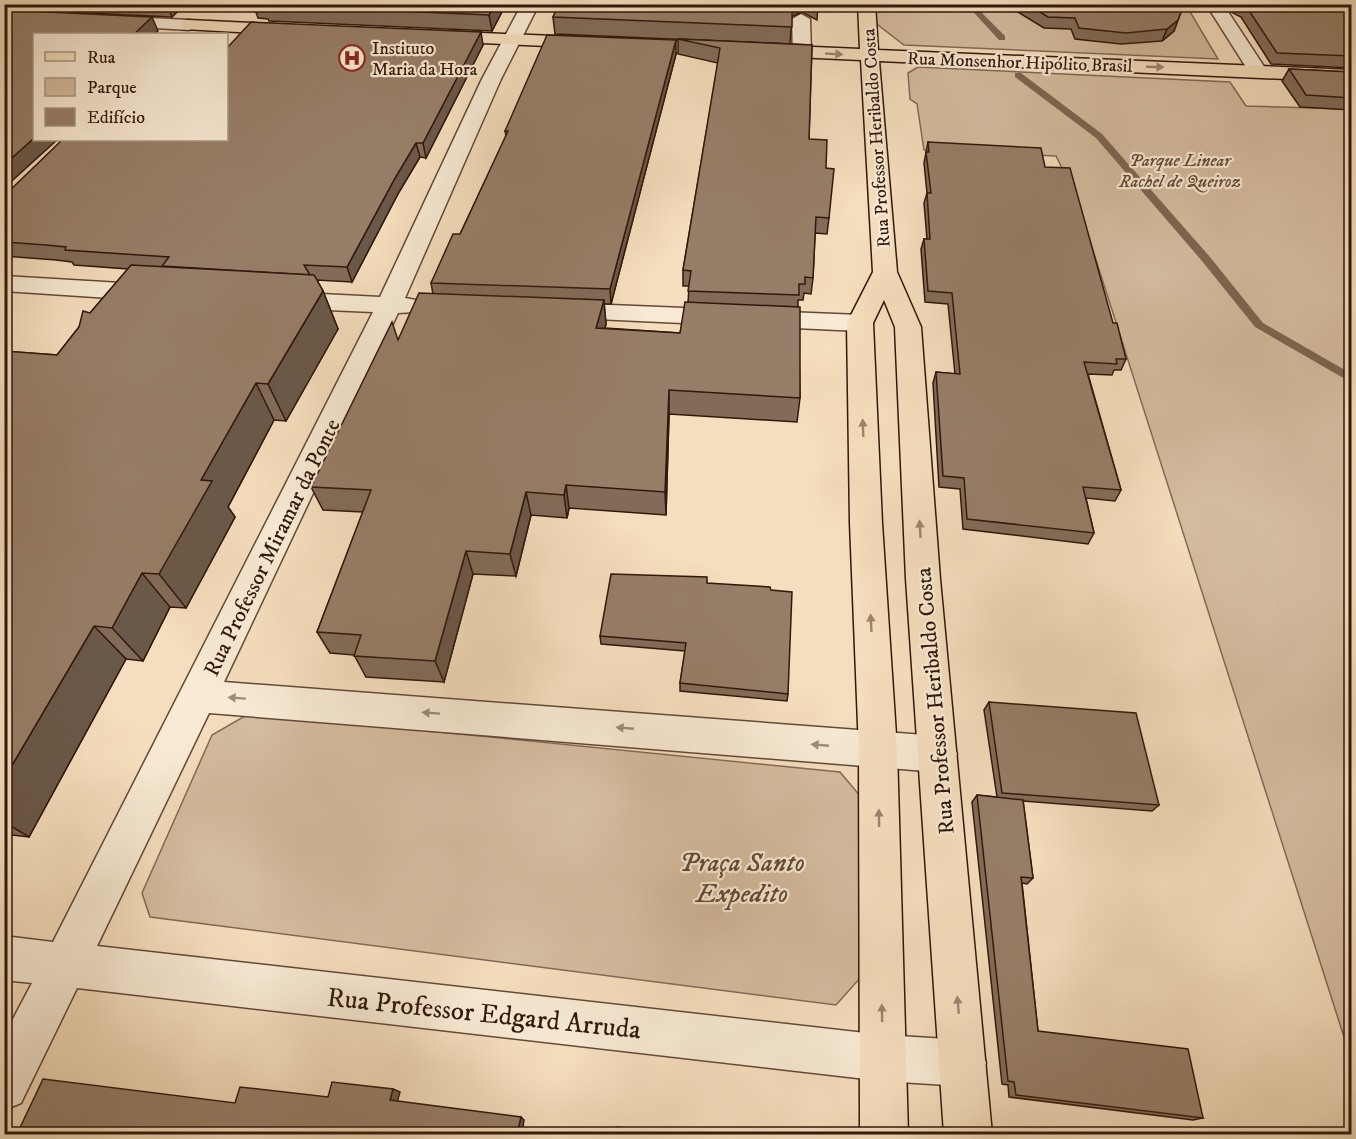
<svg xmlns="http://www.w3.org/2000/svg" width="1356" height="1139" font-family="'IM FELL DW Pica',serif">
  <style>
    .green { fill: #d4bc9f; stroke: #826a56; stroke-width: 1.5 }
    .lines { fill: none; stroke-linecap: round; stroke-linejoin: round }
    .stream { fill: #7e6652; fill-rule: evenodd }
    .minor-casing { stroke: #624938; stroke-width: 3 }
    .major-casing { stroke: #31170c; stroke-width: 3 }
    .minor { fill: #f8ead4; fill-rule: evenodd }
    .major { fill: #f5debd; fill-rule: evenodd }
    .wall { fill: #826c59; stroke: #31170c; stroke-width: 1.5 }
    .shaded-wall { fill: #6a5849; stroke: #31170c; stroke-width: 1.5 }
    .building { fill: #977e68; stroke: #31170c; stroke-width: 1.5 }
    .oneway { fill: #9d846d }
    .oneway2 { fill: #9e8b7a }
    .labels { text-anchor: middle; stroke-width: 4.5; stroke-linejoin: round; paint-order: stroke }
    .far-poi-label { font-size: 18px; fill: #31170c; stroke: #f8ead4; text-anchor: start }
    .far-street-label { font-size: 18px; fill: #31170c; stroke: #f8ead4 }
    .far-park-label { font-size: 18px; font-style: italic; fill: #624938; stroke: #f8ead4 }
    .street-label { font-size: 22px; fill: #31170c; stroke: #f8ead4 }
    .near-park-label { font-size: 27px; font-style: italic; fill: #624938; stroke: #f8ead4 }
    .near-street-label { font-size: 27px; fill: #31170c; stroke: #f8ead4 }
  </style>
  <rect width="100%" height="100%" fill="#f5debd"/>
  <filter id="stains"><feTurbulence type="fractalNoise" baseFrequency=".00333" numOctaves="4"/><feColorMatrix values="0 0 0 0 .2 0 0 0 0 .09 0 0 0 0 .02 0 0 0 .5 -.17"/></filter>
  <radialGradient id="worn" r=".72"><stop offset=".6" stop-color="#630" stop-opacity="0"/><stop offset="1" stop-color="#630" stop-opacity=".3"/></radialGradient>
  <!-- green -->
  <g class="green">
    <path d="M852,5H1186L1218,59L904,45Z"/>
    <path d="M918,67L1230,82L1246,106L1351,109V1059L1075,194L1056,156L924,150L917,104L910,99L908,73Z"/>
    <path d="M250,713L840,772L861,797V977L836,1005L150,917L142,893L212,735Z"/>
  </g>
  <g class="lines">
    <!-- stream -->
    <g class="stream">
      <path d="M966,4H973L1005,36V40H999Z"/>
      <path d="M1015,73H1021L1102,134L1210,257L1263,323L1352,374V383L1255,327L1202,261L1096,138L1015,77Z"/>
    </g>
    <!-- minor casing -->
    <g class="minor-casing">
      <g id="minor">
        <path d="M522,4H539L501,79L405,298L416,300L420,306L416,312L398,313L224,682L938,736L952,742L957,754L952,766L938,772L209,713L97,946L883,1035L963,1040L980,1046L986,1063L980,1080L963,1086L883,1081L77,988L21,1103L4,1110V1036L32,983L4,980V936L53,942L373,312L282,308L273,306L269,300L273,294L282,292L380,297L482,79Z"/>
        <path d="M1206,4H1223L1267,71L1265,75H1251Z"/>
        <path d="M801,14L810,19L811,53L802,59L793,53L792,19Z"/>
        <path d="M111,16L189,20L198,25L189,30L105,25L102,21L105,17Z"/>
        <path d="M4,276L155,285L164,288L168,293L164,298L155,301L4,291Z"/>
        <path d="M561,303L860,315L869,317L873,323L869,329L860,331L552,317L548,311L552,305Z"/>
      </g>
    </g>
    <!-- major casing -->
    <g class="major-casing">
      <g id="major">
        <path d="M858,4H875L878,50L1352,70V82L879,61L897,272L921,327L940,579L992,1134H944L906,579L895,327L884,300L873,323L882,523L897,750L908,1134H860L859,750L850,523L847,323L873,272L861,60L436,41L427,36L436,31L860,49Z"/>
        <path d="M189,20L292,25L301,30L292,35L183,29L180,25L183,21Z"/>
      </g>
    </g>
    <!-- minor -->
    <use href="#minor" class="minor"/>
    <!-- major -->
    <use href="#major" class="major"/>
  </g>
  <!-- wall -->
  <g class="wall">
    <path d="M4,4H185L172,17L4,9Z"/>
    <path d="M253,4H506L492,31L269,21L268,19L258,18Z"/>
    <path d="M559,4H818L817,20L802,12L792,16L790,44L555,34L553,17Z"/>
    <path d="M1005,4H1184L1174,31L1162,41L1121,44L1075,39L1071,29L1044,28Z"/>
    <path d="M1226,4H1352V68L1271,64L1241,17L1231,12Z"/>
    <path d="M678,39L812,45L809,139L826,168L829,218L827,234L815,233L813,278L811,294L804,293L803,300H798V307L800,398L797,422L669,414L666,515L569,508L567,518L531,515L516,576L473,574L444,682L366,677L354,655L330,653L317,632L363,512L323,510L311,487L398,340L433,294L431,283L460,234L506,136L505,131L676,54L611,304H604L606,324L605,328L680,333L688,303L689,286H683V270L718,63L678,54Z"/>
    <path d="M483,45L426,158L420,157L399,192L352,282L317,280L323,291L338,329L286,421L274,420L228,507L235,517L186,608L170,607L143,661L126,659L29,837L4,834V351L57,355L90,313L128,269L74,265L72,262L56,260L4,256V196Z"/>
    <path d="M1289,69L1352,72V110L1300,107L1282,81Z"/>
    <path d="M928,142L1045,167L1113,323L1126,359L1121,370H1114L1112,375L1088,374L1121,490L1115,501L1086,498L1094,533L1088,544L963,529L960,489L939,487L933,383L936,372L955,374L948,304L925,302L921,249L924,239H927L924,203L927,193L924,163Z"/>
    <path d="M707,583L788,694L787,701L680,691V683L685,651L601,644L600,636Z"/>
    <path d="M989,702L1159,805L1152,811L1023,801L1033,878L1027,884L1022,883L1038,1031L1203,1118L1193,1120L1009,1097L1008,1085L1002,1084L972,802L977,795L997,797L984,710Z"/>
  </g>
  <!-- shaded-wall -->
  <g class="shaded-wall">
    <path d="M167,4H185L172,17Z"/>
    <path d="M495,4H506L492,31L489,15Z"/>
    <path d="M792,4H803L802,12L791,17Z"/>
    <path d="M152,17L158,31L154,34H134Z"/>
    <path d="M1178,20L1174,31L1162,41L1167,29Z"/>
    <path d="M481,32L483,45L426,158L423,143Z"/>
    <path d="M676,40V54L611,304L610,289Z"/>
    <path d="M34,138V140H57L4,188V165Z"/>
    <path d="M416,143L420,157L399,192L352,282L347,267L395,178Z"/>
    <path d="M323,291L338,329L286,421L268,384Z"/>
    <path d="M604,300L606,324L598,352L596,328Z"/>
    <path d="M256,383L274,420L228,507L235,517L186,608L159,574L201,480Z"/>
    <path d="M669,390V414L666,515L665,492Z"/>
    <path d="M566,485L569,508L567,518L564,495Z"/>
    <path d="M526,492L531,515L516,576L510,554Z"/>
    <path d="M466,551L473,574L444,682L435,661Z"/>
    <path d="M142,573L170,607L143,661L112,628Z"/>
    <path d="M94,626L126,659L29,837L4,822V779Z"/>
    <path d="M393,1089L400,1092L397,1103L390,1100Z"/>
    <path d="M521,1117L524,1120L522,1134H517Z"/>
  </g>
  <!-- building -->
  <g class="building">
    <path d="M264,4H495L489,15L263,5Z"/>
    <path d="M559,4H792V27L553,17Z"/>
    <path d="M1027,4H1184L1178,20L1167,29L1126,33L1079,28L1075,18L1048,17Z"/>
    <path d="M1242,4H1352V56L1277,53L1246,6Z"/>
    <path d="M4,10L152,17L134,34H34V138L4,165Z"/>
    <path d="M251,22L481,32L423,143H416L395,178L347,267L304,265L310,275L162,266L169,257L65,250L66,247L46,245L4,242V196L62,140H226V49Z"/>
    <path d="M547,35L676,40L610,289L431,283L453,234H460L463,228L508,131H505Z"/>
    <path d="M678,39L812,45L809,139L827,140L826,168L834,169L829,218L816,217L813,278L805,277V284H799V295L688,291L691,271L683,270L720,48Z"/>
    <path d="M1289,69L1352,72V98L1306,95Z"/>
    <path d="M928,142L1041,148L1045,167L1070,168L1113,323H1117L1126,359H1116L1117,364L1084,362L1121,490L1083,487L1094,533L967,519L964,478L943,476L936,372L960,374L952,293L928,291L924,239H930L927,193H931L926,152H929Z"/>
    <path d="M131,265L314,275L323,291L268,384L256,383L201,480L212,481L159,574L142,573L112,628L94,626L4,779V351L57,355L79,327L83,311L90,313Z"/>
    <path d="M419,293L604,300L596,328L680,333L685,302L800,307V398L669,390L665,492L566,485L564,495L526,492L510,554L466,551L435,661L354,656L361,635L317,632L371,490L311,487L392,322L398,340Z"/>
    <path d="M611,574L707,577V583L770,587L771,590L792,592L788,694L680,683L686,643L600,636Z"/>
    <path d="M989,702L1136,713L1159,805L1002,793Z"/>
    <path d="M977,795L1023,800L1033,878L1021,877L1038,1031L1188,1049L1203,1118L1016,1095L1014,1082L1008,1081Z"/>
    <path d="M43,1079L235,1103L240,1087L328,1097L332,1082L393,1089L390,1100L521,1117L517,1134H17Z"/>
    <path d="M617,1127L675,1134H616Z"/>
  </g>
  <!-- one-way arrows -->
  <defs><path id="oneway-solid" d="M-6-.8H1V-3.2L6.5 0L1 3.2V.8H-6Z" transform="scale(1.5)"/></defs>
  <g class="oneway">
    <use href="#oneway-solid" transform="translate(834 54) rotate(3)"/>
    <use href="#oneway-solid" transform="translate(1155 67) rotate(2)"/>
    <use href="#oneway-solid" transform="translate(863 428) rotate(-92)"/>
    <use href="#oneway-solid" transform="translate(920 529) rotate(-93)"/>
    <use href="#oneway-solid" transform="translate(871 623) rotate(-93)"/>
    <use href="#oneway-solid" transform="translate(879 818) rotate(-91)"/>
    <use href="#oneway-solid" transform="translate(958 1005) rotate(-95)"/>
    <use href="#oneway-solid" transform="translate(882 1013) rotate(-91)"/>
  </g>
  <g class="oneway2">
    <use href="#oneway-solid" transform="translate(237 698) rotate(-176)"/>
    <use href="#oneway-solid" transform="translate(431 713) rotate(-176)"/>
    <use href="#oneway-solid" transform="translate(625 728) rotate(-175)"/>
    <use href="#oneway-solid" transform="translate(820 745) rotate(-175)"/>
  </g>
  <!-- icons -->
  <defs>
    <g id="hospital-ring" transform="scale(1.35)"><circle r="9.5" fill="#f8ead4" stroke="#8f2418" stroke-width="1.5"/><path d="M-5-5h3v3.5h4V-5h3V5h-3V1.5h-4V5h-3Z" fill="#8f2418"/></g>
  </defs>
  <g fill-rule="evenodd">
    <use href="#hospital-ring" x="352" y="58"/>
  </g>
  <g class="labels">
    <!-- far-poi labels -->
    <g class="far-poi-label">
      <text x="372" y="54">Instituto<tspan x="372" dy="21">Maria da Hora</tspan></text>
    </g>
    <!-- far-street labels -->
    <g class="far-street-label">
      <text transform="translate(1020 62) rotate(2)" y="6">Rua Monsenhor Hipólito Brasil</text>
      <text transform="translate(876 138) rotate(-94)" y="6">Rua Professor Heribaldo Costa</text>
    </g>
    <!-- far-park labels -->
    <g class="far-park-label">
      <text x="1180" y="166">Parque Linear<tspan x="1180" dy="21">Rachel de Queiroz</tspan></text>
    </g>
    <!-- street labels -->
    <g class="street-label">
      <text transform="translate(271 547) rotate(-64)" y="8">Rua Professor Miramar da Ponte</text>
      <text transform="translate(934 701) rotate(-95)" y="8">Rua Professor Heribaldo Costa</text>
    </g>
    <!-- near-park labels -->
    <g class="near-park-label">
      <text x="742" y="871">Praça Santo<tspan x="742" dy="31">Expedito</tspan></text>
    </g>
    <!-- near-street labels -->
    <g class="near-street-label">
      <text transform="translate(484 1013) rotate(6)" y="9">Rua Professor Edgard Arruda</text>
    </g>
  </g>
  <!-- margin -->
  <rect width="1356" height="1139" fill="none" stroke="#f5debd" stroke-width="24"/>
  <rect x="6" y="6" width="1344" height="1127" fill="none" stroke="#31170c" stroke-width="3"/>
  <rect x="12" y="12" width="1332" height="1115" fill="none" stroke="#31170c" stroke-width="1.5"/>
  <!-- legend -->
  <rect x="33" y="33" width="195" height="108" fill="#f8ead4" stroke="#a89684" stroke-width="1.5"/>
  <rect x="45" y="52" width="30" height="9" fill="#f5debd" stroke="#a89684" stroke-width="1.5"/>
  <text x="87" y="63" font-size="18" fill="#31170c">Rua</text>
  <rect x="45" y="78" width="30" height="18" fill="#d4bc9f" stroke="#a89684" stroke-width="1.5"/>
  <text x="87" y="93" font-size="18" fill="#31170c">Parque</text>
  <rect x="45" y="108" width="30" height="18" fill="#977e68" stroke="#a89684" stroke-width="1.5"/>
  <text x="87" y="123" font-size="18" fill="#31170c">Edifício</text>
  <rect width="100%" height="100%" filter="url(#stains)"/>
  <rect width="100%" height="100%" fill="url(#worn)"/>
</svg>
